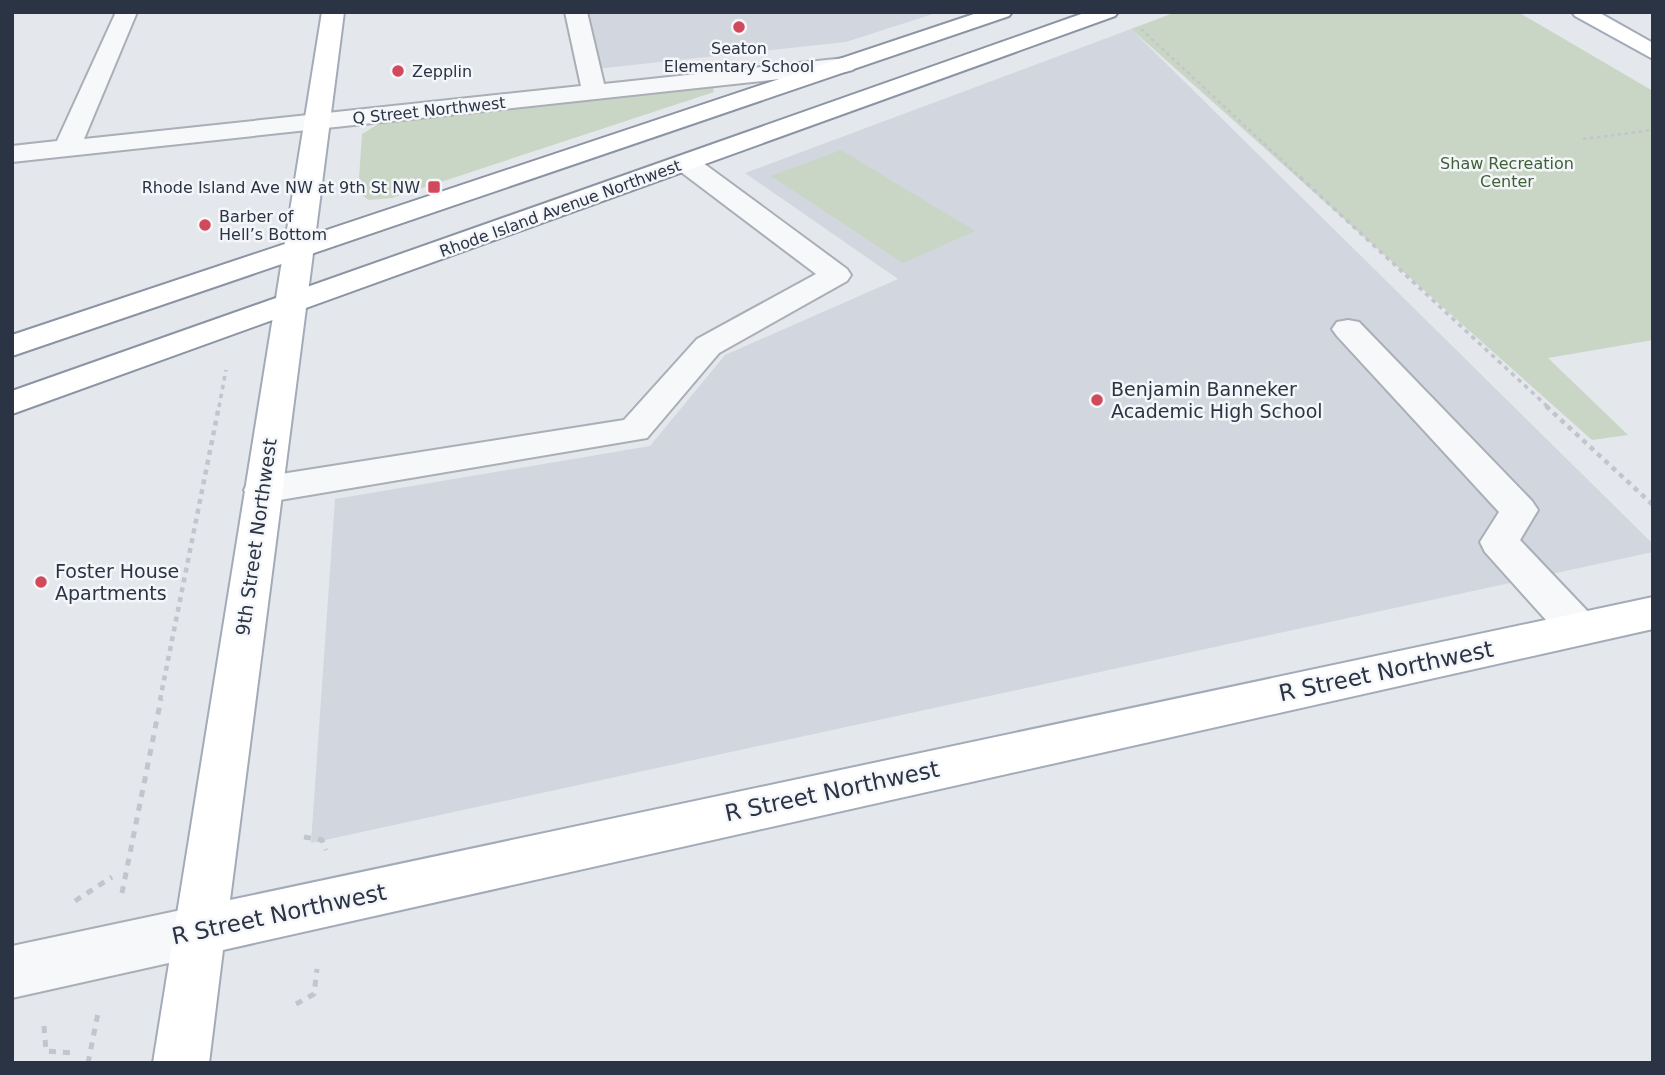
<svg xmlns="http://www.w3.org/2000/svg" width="1665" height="1075" font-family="'DejaVu Sans',sans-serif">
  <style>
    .built { fill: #d2d6de }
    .green { fill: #c9d6c5 }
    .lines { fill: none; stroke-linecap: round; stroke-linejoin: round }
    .minor-casing { stroke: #a9aeb7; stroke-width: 4 }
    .major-casing { stroke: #a3abb8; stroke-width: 4 }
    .highway-casing { stroke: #8b94a3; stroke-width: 4 }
    .path-far3 { stroke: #c2c5cb; stroke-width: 2.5; stroke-dasharray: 3.5 3.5; stroke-linecap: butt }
    .path-far2 { stroke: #c2c5cb; stroke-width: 3.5; stroke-dasharray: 4.5 4.5; stroke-linecap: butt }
    .path-far1 { stroke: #c2c5cb; stroke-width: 4.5; stroke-dasharray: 5 5; stroke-linecap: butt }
    .path { stroke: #c2c5cb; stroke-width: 5; stroke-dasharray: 7 7; stroke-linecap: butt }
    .minor { fill: #f7f8fa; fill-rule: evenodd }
    .major { fill: #fff; fill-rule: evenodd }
    .highway { fill: #fff; fill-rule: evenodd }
    .poi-dot { fill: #d1495b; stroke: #f4f6f9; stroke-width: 2.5 }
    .labels { text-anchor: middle; stroke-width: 5; stroke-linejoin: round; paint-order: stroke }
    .far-poi-label { font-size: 16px; fill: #2b3445; stroke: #f4f6f9; text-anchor: start }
    .far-street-label { font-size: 16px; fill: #2b3445; stroke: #f4f6f9 }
    .far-park-label { font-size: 16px; fill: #3f6138; stroke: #f4f6f9 }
    .poi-label { font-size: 19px; fill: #2b3445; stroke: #f4f6f9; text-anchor: start }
    .street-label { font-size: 19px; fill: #2b3445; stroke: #f4f6f9 }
    .near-street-label { font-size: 23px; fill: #2b3445; stroke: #f4f6f9 }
  </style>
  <rect width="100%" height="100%" fill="#e4e7ec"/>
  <!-- built -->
  <g class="built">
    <path d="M582,12H939L846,42L595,69Z"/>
    <path d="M1131,29L1653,544V552L311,843L335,499L650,446L725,355L898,279L745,173Z"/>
  </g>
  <!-- green -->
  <g class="green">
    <path d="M1176,12H1518L1653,91V340L1548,358L1628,435L1592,440L1131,29Z"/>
    <path d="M707,87L713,88L714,92L392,198L369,200L358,193L362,134L380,123Z"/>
    <path d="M841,150L975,231L903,263L771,176Z"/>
  </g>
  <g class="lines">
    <!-- minor casing -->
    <g class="minor-casing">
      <g id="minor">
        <path d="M116,12H137L84,139L581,86L565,12H587L604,84L845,58L853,60L856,65L853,70L845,72L12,162V146L57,141Z"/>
        <path d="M686,155L695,157L847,269L851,275L847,281L719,353L647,438L262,503L249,499L244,490L249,481L262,477L624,420L697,339L816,274L677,169L673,163L677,157Z"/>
        <path d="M1348,320L1359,322L1532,501L1538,510L1520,540L1594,618L1600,629L1594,640L1579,645L1564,640L1485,552L1480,542L1499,512L1337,336L1332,329L1337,322Z"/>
        <path d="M200,906L218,914L226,931L218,948L200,956L12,998V946Z"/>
      </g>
    </g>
    <!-- major casing -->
    <g class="major-casing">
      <g id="major">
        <path d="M322,12H344L230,900L1653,597V629L223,950L209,1063H153Z"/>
        <path d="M1572,12H1598L1653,43V59L1575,16Z"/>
      </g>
    </g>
    <!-- highway casing -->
    <g class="highway-casing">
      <g id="highway">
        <path d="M980,12H1012L1009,16L12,356V335Z"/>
        <path d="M1087,12H1118L1115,16L12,414V391Z"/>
      </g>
    </g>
    <!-- path-far3 -->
    <g class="path-far3">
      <path d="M1141,29L1302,179"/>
      <path d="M1583,139L1653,130"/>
    </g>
    <!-- path-far2 -->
    <g class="path-far2">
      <path d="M1300,177L1548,407"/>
      <path d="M219,407L226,370"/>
    </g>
    <!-- path-far1 -->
    <g class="path-far1">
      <path d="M1546,406L1653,505"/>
      <path d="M160,700L219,406"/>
    </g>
    <!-- path -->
    <g class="path">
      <path d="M304,837L322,840L326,850"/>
      <path d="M122,893L161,699"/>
      <path d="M75,901L112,877"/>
      <path d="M296,1004L314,994L317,969"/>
      <path d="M44,1026L46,1051L74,1053"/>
      <path d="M88,1063L99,1008"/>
    </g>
    <!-- minor -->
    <use href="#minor" class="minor"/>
    <!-- major -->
    <use href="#major" class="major"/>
    <!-- highway -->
    <use href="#highway" class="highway"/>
  </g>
  <!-- markers -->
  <g class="poi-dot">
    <circle cx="739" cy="27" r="7"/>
    <circle cx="398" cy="71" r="7"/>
    <rect x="427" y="180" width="14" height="14" rx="3.5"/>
    <circle cx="205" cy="225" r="7"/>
    <circle cx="1097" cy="400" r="7"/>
    <circle cx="41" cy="582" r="7"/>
  </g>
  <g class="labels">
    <!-- far-poi labels -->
    <g class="far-poi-label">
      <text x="739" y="54" text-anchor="middle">Seaton<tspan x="739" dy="18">Elementary School</tspan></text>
      <text x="412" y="77">Zepplin</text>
      <text x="420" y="193" text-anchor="end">Rhode Island Ave NW at 9th St NW</text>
      <text x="219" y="222">Barber of<tspan x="219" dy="18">Hell’s Bottom</tspan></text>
    </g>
    <!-- far-street labels -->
    <g class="far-street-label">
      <text transform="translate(429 110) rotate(-6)" y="6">Q Street Northwest</text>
      <text transform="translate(560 208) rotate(-20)" y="6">Rhode Island Avenue Northwest</text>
    </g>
    <!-- far-park labels -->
    <g class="far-park-label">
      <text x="1507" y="169">Shaw Recreation<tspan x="1507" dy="18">Center</tspan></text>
    </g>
    <!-- poi labels -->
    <g class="poi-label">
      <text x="1111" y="396">Benjamin Banneker<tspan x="1111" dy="22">Academic High School</tspan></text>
      <text x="55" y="578">Foster House<tspan x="55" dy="22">Apartments</tspan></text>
    </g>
    <!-- street labels -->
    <g class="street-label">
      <text transform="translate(256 537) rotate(-82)" y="7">9th Street Northwest</text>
    </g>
    <!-- near-street labels -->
    <g class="near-street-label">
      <text transform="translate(1386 671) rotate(-12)" y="8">R Street Northwest</text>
      <text transform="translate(832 791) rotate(-12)" y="8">R Street Northwest</text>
      <text transform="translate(279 914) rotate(-12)" y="8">R Street Northwest</text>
    </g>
  </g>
  <!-- border -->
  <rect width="1665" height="1075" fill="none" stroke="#2b3445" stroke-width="28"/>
</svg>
